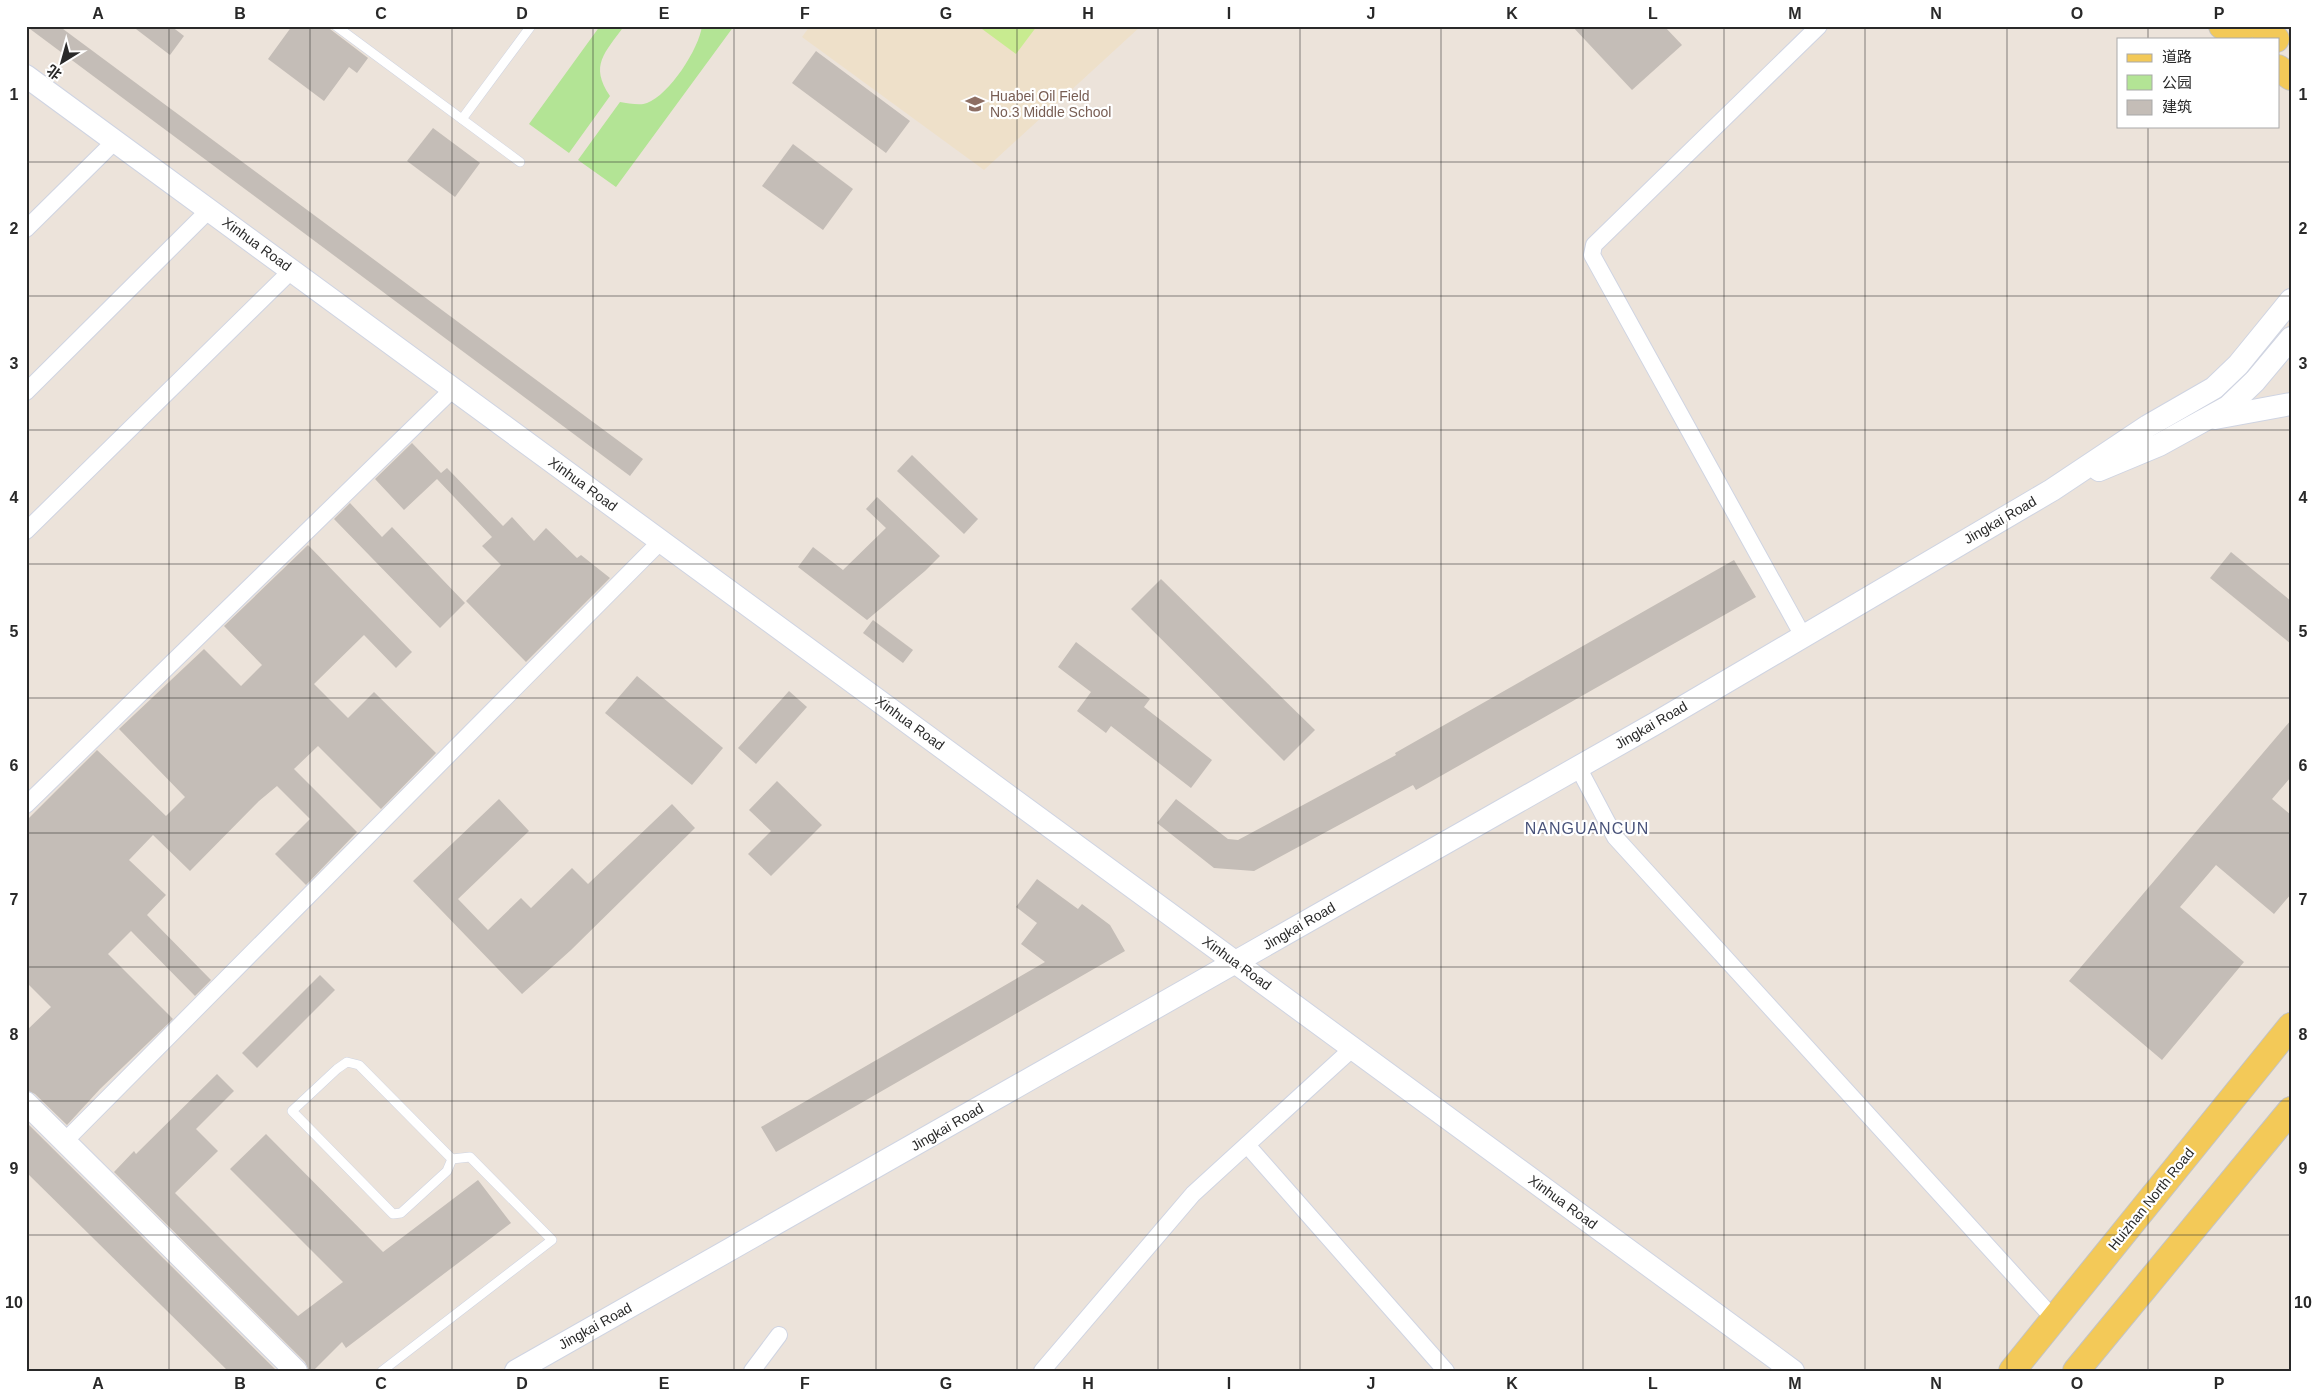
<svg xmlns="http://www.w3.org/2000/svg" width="2317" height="1397" font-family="Helvetica,'Noto Sans SC',sans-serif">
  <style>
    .education { fill: #eee0c9 }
    .green { fill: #b3e495 }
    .pitch { fill: #c8eb90 }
    .building { fill: #c4bdb7 }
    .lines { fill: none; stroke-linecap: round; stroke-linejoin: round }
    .lane-casing { stroke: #cfd4e2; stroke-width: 10 }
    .street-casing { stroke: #cfd4e2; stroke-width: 18 }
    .secondary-casing { stroke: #cfd4e2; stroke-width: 24 }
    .primary-casing { stroke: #c3c3c3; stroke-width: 28 }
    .lane { stroke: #fff; stroke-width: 9 }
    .street { stroke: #fff; stroke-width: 16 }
    .secondary { stroke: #fff; stroke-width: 22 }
    .primary { stroke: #f3c958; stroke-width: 26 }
    .grid { fill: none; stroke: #292929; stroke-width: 1; stroke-opacity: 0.55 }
    .labels { text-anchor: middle; stroke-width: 4.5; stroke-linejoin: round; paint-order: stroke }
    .education-label { font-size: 14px; fill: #785e54; stroke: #fff; text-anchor: start }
    .street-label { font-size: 14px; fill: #292929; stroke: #fff }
    .quarter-label { font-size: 16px; letter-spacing: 1px; fill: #49537a; stroke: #fff }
    .neatline { fill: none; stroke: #292929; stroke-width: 2 }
    .grid-label { font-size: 16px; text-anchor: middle; font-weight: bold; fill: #292929 }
  </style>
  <rect width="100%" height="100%" fill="#ece3da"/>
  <!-- education -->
  <path class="education" d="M810,26H1141L984,170L802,37Z"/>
  <!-- green -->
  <g class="green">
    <path d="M600,26H624C605,53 589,65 610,96L569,153L529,124Z"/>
    <path d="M702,26H734L616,187L578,160L620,102C628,103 640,106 647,103C669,95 699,49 702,26Z"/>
  </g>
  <!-- pitch -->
  <path class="pitch" d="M978,26H1037L1016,54Z"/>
  <!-- building -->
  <g class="building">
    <path d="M26,26H59L643,459L630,476Z"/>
    <path d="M132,26H171L184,36L170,55Z"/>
    <path d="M292,26H326L368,58L357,73L349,67L324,101L268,59Z"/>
    <path d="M1572,26H1664L1682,45L1632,90Z"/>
    <path d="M816,51L910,121L886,153L792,83Z"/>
    <path d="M433,128L480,163L455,197L407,161Z"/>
    <path d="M793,144L853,189L823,230L762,186Z"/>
    <path d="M412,443L441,473L447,468L503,526L512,517L534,541L546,528L577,558L581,555L610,578L526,662L466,601L501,565L482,546L492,537L437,479L404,510L375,479Z"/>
    <path d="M912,455L978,519L964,534L897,471Z"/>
    <path d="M877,497L940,556L925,571L867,620L798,567L813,547L843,570L886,528L866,509Z"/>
    <path d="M350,503L382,537L392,527L465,603L440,628L334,519Z"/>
    <path d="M308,545L412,652L396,668L364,635L314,684L348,718L374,692L436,753L381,809L318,746L294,769L357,832L306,885L275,854L310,819L277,786L259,801L190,871L153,835L129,860L166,895L147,915L211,980L195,996L131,931L108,954L173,1019L100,1089L67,1125L35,1094L26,1090V1031L51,1007L26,982V821L97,750L166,816L185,797L119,729L204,649L241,686L262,665L224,626Z"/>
    <path d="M2231,552L2291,601V644L2210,578Z"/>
    <path d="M1734,560L1756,597L1416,790L1413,785L1254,871L1214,868L1157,823L1176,799L1228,839L1238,840L1396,755L1395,753Z"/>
    <path d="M1161,579L1315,730L1284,761L1131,609Z"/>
    <path d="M873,620L913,650L903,663L863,633Z"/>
    <path d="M1076,642L1150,699L1144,707L1212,760L1191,788L1111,726L1106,733L1077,711L1091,692L1058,667Z"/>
    <path d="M637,676L723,748L692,785L605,713Z"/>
    <path d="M789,691L807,707L756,764L738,748Z"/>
    <path d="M2291,720V777L2272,799L2291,815V894L2274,914L2216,865L2180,907L2244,962L2162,1060L2069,981Z"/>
    <path d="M777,781L822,825L771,876L748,854L771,831L749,810Z"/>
    <path d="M499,799L529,831L458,899L488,930L521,898L531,908L572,868L588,884L672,804L695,828L571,950L522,994L413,881Z"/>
    <path d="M1037,879L1078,909L1082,904L1110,925L1125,951L776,1152L761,1127L1045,962L1021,944L1037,923L1016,907Z"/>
    <path d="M320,975L335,990L257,1068L242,1053Z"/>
    <path d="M217,1074L234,1091L196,1129L218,1151L175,1193L298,1316L343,1282L230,1169L266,1134L383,1252L478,1180L511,1223L346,1348L342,1342L313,1371H309L305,1362L114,1172L134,1151L136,1154Z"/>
    <path d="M26,1122L277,1371H228L26,1172Z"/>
  </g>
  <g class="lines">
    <!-- lane casing -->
    <g class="lane-casing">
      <g id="lane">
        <path d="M336,26L520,162"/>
        <path d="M462,119L531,26"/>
        <path d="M382,1371L552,1240L470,1157L452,1159L359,1065L347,1062L337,1069L292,1111L393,1214L401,1213L447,1171L452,1159"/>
      </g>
    </g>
    <!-- street casing -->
    <g class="street-casing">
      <g id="street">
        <path d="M26,229L115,141"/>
        <path d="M26,392L209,210"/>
        <path d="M26,531L292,270"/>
        <path d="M1803,636L1592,255L1594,245L1819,26"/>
        <path d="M1578,767L1615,837L2054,1319"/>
        <path d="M26,805L453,389"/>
        <path d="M65,1141L661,541"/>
        <path d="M1247,1145L1446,1371"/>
        <path d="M752,1371L779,1335"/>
        <path d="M1042,1371L1193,1194L1353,1048"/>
      </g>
    </g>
    <!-- secondary casing -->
    <g class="secondary-casing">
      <g id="secondary">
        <path d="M26,76L1793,1371"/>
        <path d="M2215,418L2291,404"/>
        <path d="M2099,470L2159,445L2228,407L2255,381L2291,338"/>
        <path d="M26,1103L296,1371"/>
        <path d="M516,1371L1656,723L2052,490L2148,426L2214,388L2238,365L2291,300"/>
      </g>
    </g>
    <!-- primary casing -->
    <g class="primary-casing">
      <g id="primary">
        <path d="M2222,26L2239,39"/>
        <path d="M2259,26L2276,39"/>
        <path d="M2278,68L2291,77"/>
        <path d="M2012,1371L2291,1026"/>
        <path d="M2076,1371L2291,1110"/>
      </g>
    </g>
    <!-- lane -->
    <use href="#lane" class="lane"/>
    <!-- street -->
    <use href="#street" class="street"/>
    <!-- secondary -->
    <use href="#secondary" class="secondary"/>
    <!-- primary -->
    <use href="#primary" class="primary"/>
  </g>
  <!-- grid -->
  <path class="grid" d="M169,26V1371M310,26V1371M452,26V1371M593,26V1371M734,26V1371M876,26V1371M1017,26V1371M1158,26V1371M1300,26V1371M1441,26V1371M1583,26V1371M1724,26V1371M1865,26V1371M2007,26V1371M2148,26V39M2148,126V1371M26,162H2291M26,296H2291M26,430H2291M26,564H2291M26,698H2291M26,833H2291M26,967H2291M26,1101H2291M26,1235H2291"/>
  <!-- icons -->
  <defs>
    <g id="school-bare" transform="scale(1.5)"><path d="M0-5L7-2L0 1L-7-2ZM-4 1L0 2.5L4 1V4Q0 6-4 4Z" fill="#8d6e63" stroke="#fff" stroke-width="2.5" paint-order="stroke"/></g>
  </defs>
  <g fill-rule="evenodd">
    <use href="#school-bare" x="975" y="104"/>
  </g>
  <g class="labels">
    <!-- education labels -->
    <g class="education-label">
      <text x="990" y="101">Huabei Oil Field<tspan x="990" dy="16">No.3 Middle School</tspan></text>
    </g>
    <!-- street labels -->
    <g class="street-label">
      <text transform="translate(257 244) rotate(36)" y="5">Xinhua Road</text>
      <text transform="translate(583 484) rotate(36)" y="5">Xinhua Road</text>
      <text transform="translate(2000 520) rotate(-30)" y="5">Jingkai Road</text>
      <text transform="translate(910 723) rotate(36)" y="5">Xinhua Road</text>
      <text transform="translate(1651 725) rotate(-30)" y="5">Jingkai Road</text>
      <text transform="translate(1299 926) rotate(-30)" y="5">Jingkai Road</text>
      <text transform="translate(1237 963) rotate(36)" y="5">Xinhua Road</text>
      <text transform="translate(947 1127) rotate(-30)" y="5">Jingkai Road</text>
      <text transform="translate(2151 1199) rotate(-51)" y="5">Huizhan North Road</text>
      <text transform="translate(1563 1202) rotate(36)" y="5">Xinhua Road</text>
      <text transform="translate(595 1326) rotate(-29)" y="5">Jingkai Road</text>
    </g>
    <!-- quarter labels -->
    <g class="quarter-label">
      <text x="1587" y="834">NANGUANCUN</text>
    </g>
  </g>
  <!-- border -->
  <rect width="2317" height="1397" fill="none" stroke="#ffffff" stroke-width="55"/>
  <!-- legend -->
  <rect x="2117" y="38" width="162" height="90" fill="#ffffff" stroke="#a9a9a9"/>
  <rect x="2127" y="54" width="25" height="8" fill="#f3c958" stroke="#a9a9a9"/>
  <text x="2162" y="62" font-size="15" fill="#292929">道路</text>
  <rect x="2127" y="75" width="25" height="15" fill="#b3e495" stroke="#a9a9a9"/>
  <text x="2162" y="88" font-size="15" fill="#292929">公园</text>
  <rect x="2127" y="100" width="25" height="15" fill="#c4bdb7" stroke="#a9a9a9"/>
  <text x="2162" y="112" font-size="15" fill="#292929">建筑</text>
  <!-- north arrow -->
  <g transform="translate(62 62) rotate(217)" stroke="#ffffff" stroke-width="4" paint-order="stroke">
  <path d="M0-4L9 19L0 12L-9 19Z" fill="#292929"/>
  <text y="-8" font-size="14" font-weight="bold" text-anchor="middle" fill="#292929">北</text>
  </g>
  <rect x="28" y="28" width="2262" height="1342" class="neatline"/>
  <g class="grid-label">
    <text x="98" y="19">A</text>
    <text x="240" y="19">B</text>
    <text x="381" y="19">C</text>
    <text x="522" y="19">D</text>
    <text x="664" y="19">E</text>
    <text x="805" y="19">F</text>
    <text x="946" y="19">G</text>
    <text x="1088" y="19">H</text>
    <text x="1229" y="19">I</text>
    <text x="1371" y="19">J</text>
    <text x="1512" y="19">K</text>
    <text x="1653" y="19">L</text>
    <text x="1795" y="19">M</text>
    <text x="1936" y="19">N</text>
    <text x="2077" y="19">O</text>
    <text x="2219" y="19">P</text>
    <text x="14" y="100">1</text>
    <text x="2303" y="100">1</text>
    <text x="14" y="234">2</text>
    <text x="2303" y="234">2</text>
    <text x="14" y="369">3</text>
    <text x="2303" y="369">3</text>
    <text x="14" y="503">4</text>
    <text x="2303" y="503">4</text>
    <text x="14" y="637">5</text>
    <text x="2303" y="637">5</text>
    <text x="14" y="771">6</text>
    <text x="2303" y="771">6</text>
    <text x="14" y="905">7</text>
    <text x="2303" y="905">7</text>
    <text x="14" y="1040">8</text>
    <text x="2303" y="1040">8</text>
    <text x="14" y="1174">9</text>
    <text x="2303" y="1174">9</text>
    <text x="14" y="1308">10</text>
    <text x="2303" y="1308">10</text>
    <text x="98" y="1389">A</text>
    <text x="240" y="1389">B</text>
    <text x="381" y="1389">C</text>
    <text x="522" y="1389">D</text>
    <text x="664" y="1389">E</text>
    <text x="805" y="1389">F</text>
    <text x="946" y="1389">G</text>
    <text x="1088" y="1389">H</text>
    <text x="1229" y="1389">I</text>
    <text x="1371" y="1389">J</text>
    <text x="1512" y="1389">K</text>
    <text x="1653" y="1389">L</text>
    <text x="1795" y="1389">M</text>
    <text x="1936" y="1389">N</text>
    <text x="2077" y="1389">O</text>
    <text x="2219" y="1389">P</text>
  </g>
</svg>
